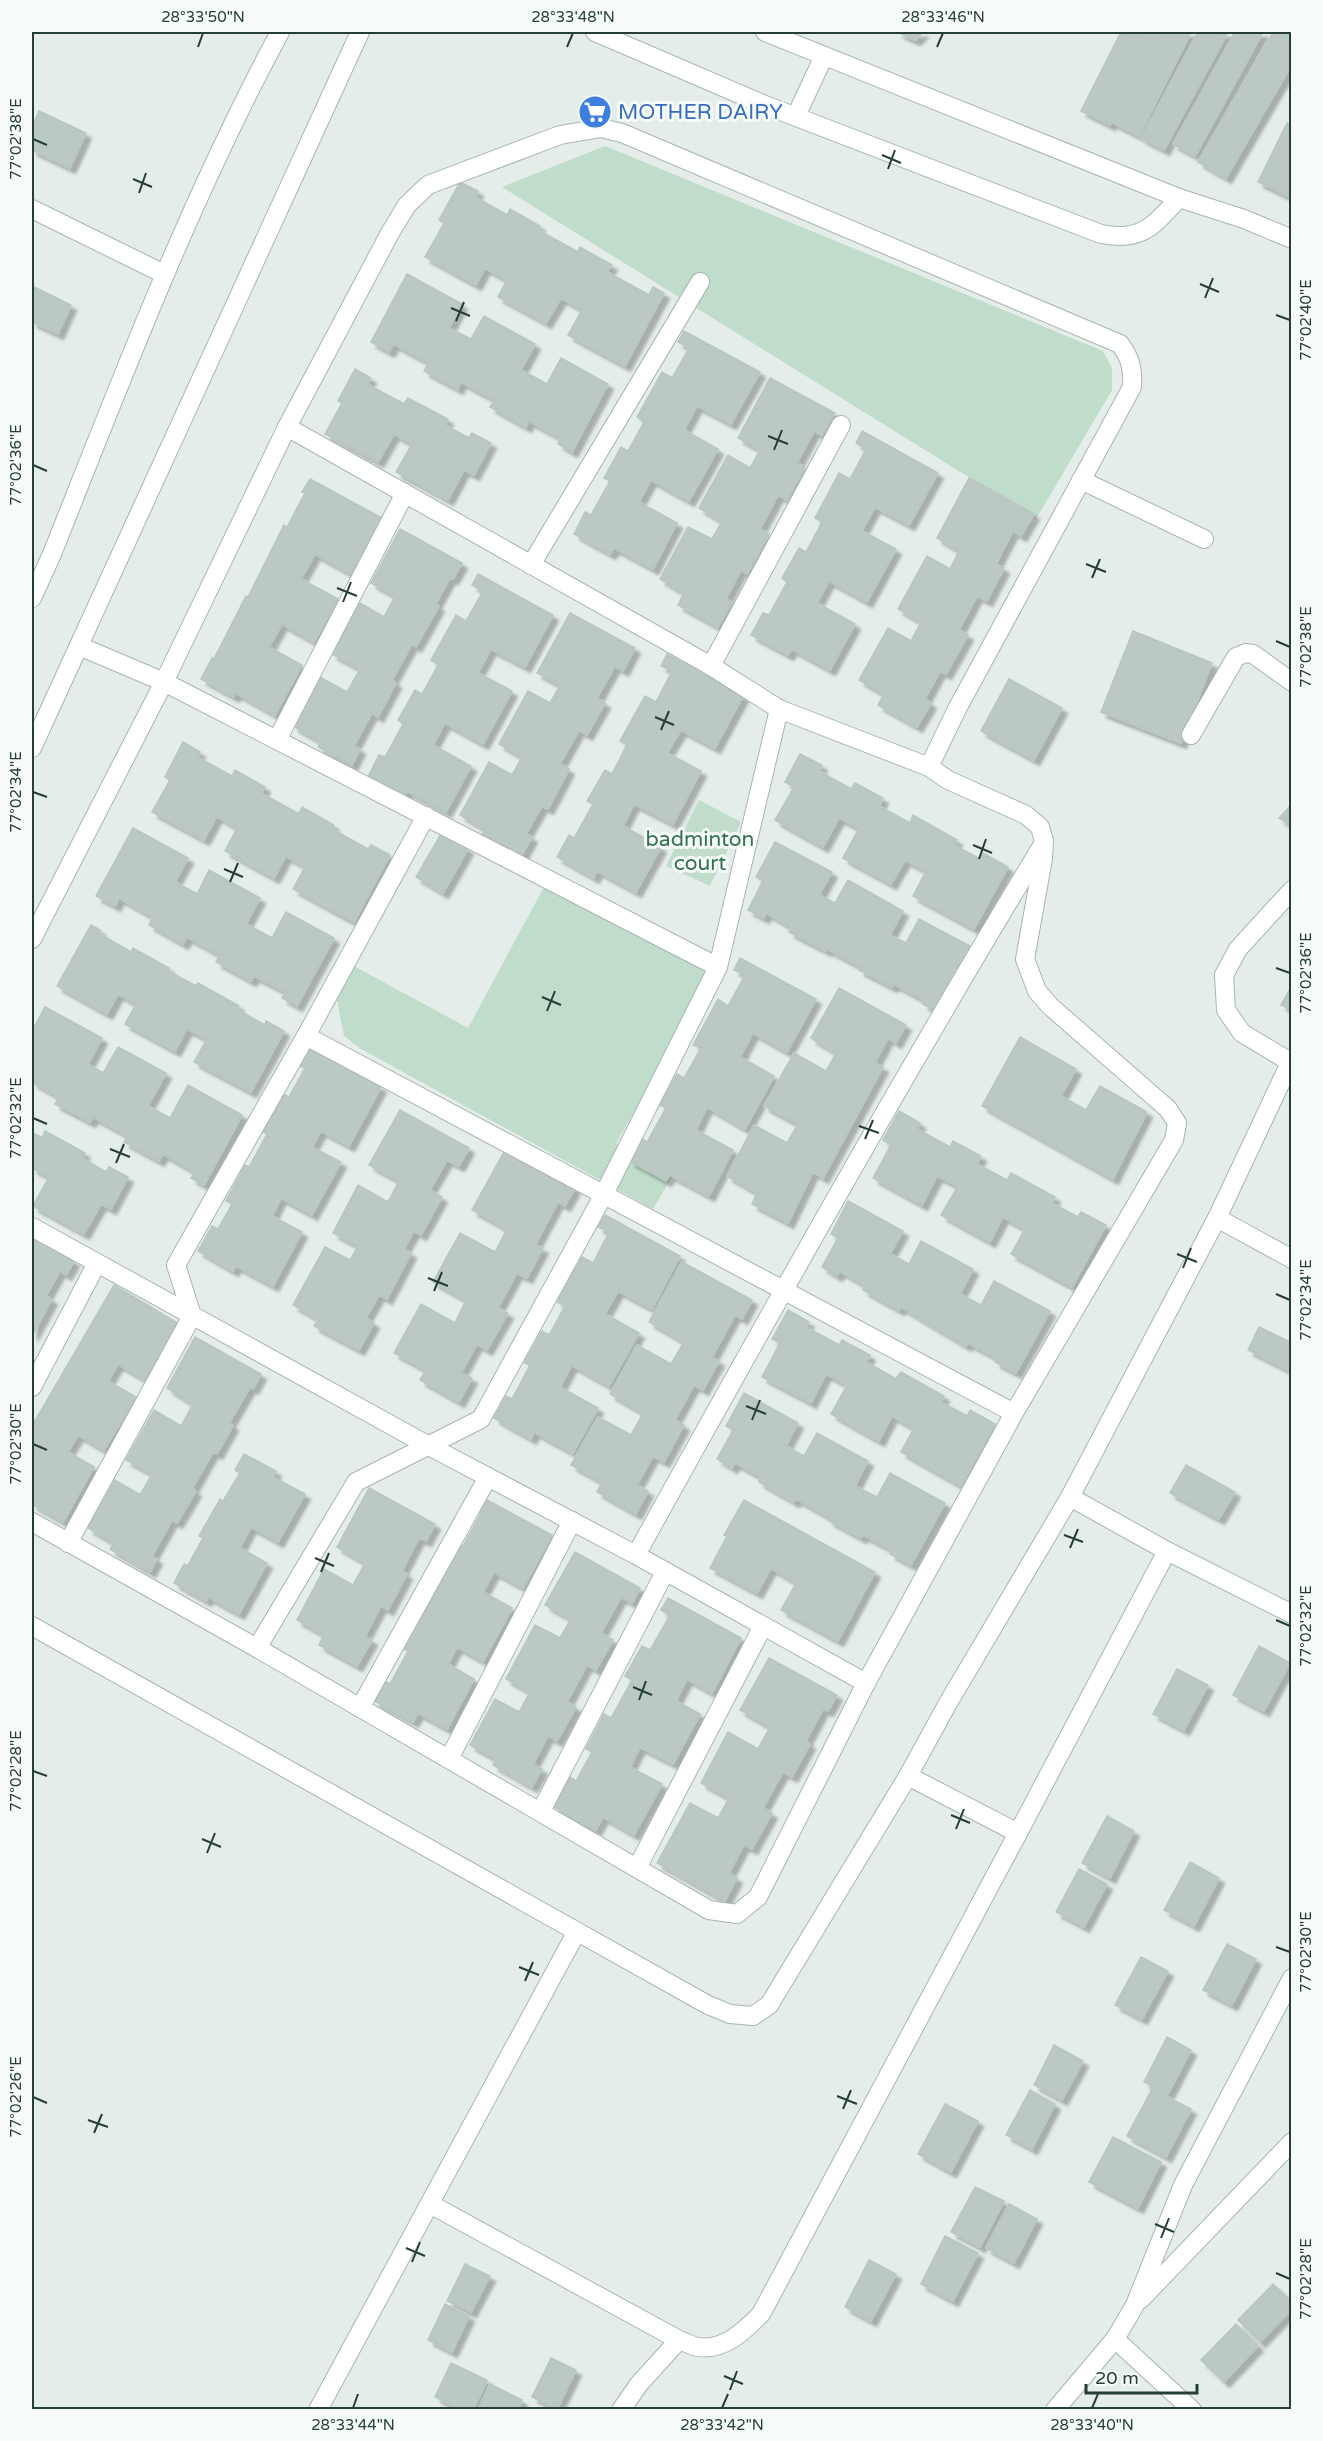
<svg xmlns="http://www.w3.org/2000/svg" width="1323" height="2441" font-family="'Varela Round',sans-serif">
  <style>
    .green { fill: #c0dcca }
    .building { fill: #bbc8c3; stroke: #b8c7c1; stroke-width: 1.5; filter: url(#shadow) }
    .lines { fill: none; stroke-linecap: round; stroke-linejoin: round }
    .minor-casing { stroke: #a8b5b1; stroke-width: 20 }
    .minor { stroke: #fff; stroke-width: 18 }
    .ticks { fill: none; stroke: #263e39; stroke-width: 2 }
    .labels { text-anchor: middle; stroke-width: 6; stroke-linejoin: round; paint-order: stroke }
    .shop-label { font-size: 21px; fill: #366cbe; stroke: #f6faf8; text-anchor: start }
    .park-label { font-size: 21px; fill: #33724f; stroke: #f6faf8 }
    .neatline { fill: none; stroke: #263e39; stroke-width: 2 }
    .ticks-label { font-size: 15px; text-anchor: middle; fill: #263e39 }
  </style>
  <defs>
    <filter id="shadow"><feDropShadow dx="5.5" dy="5.5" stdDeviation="1.5" flood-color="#0004"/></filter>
  </defs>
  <rect width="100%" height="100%" fill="#e5edea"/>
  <!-- green -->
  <g class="green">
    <path d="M605,146L1103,351L1112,368V390L1036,519L502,187Z"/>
    <path d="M699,800L741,822L710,886L666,866Z"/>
    <path d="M544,887L718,967L616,1143L674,1173L653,1209L361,1049L344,1036L336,995L352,965L468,1028Z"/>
  </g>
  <!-- building -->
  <g class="building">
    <path d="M897,32H923L915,40Z"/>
    <path d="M1121,32H1156L1110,125L1081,111Z"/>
    <path d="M1158,32H1191L1139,136L1113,123Z"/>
    <path d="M1198,32H1228L1164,150L1141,138Z"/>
    <path d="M1235,32H1263L1195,156L1173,144Z"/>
    <path d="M1273,32H1292V64L1226,178L1198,162Z"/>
    <path d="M39,111L86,133L70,168L32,150V128Z"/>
    <path d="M1287,123L1292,126V198L1258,182Z"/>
    <path d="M460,182L478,191L475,197L507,215L510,209L540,226L538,230L578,252L580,247L612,265L607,272L649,295L653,287L664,293L625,366L568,335L582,310L561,298L546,323L498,297L507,280L485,268L476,285L425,257L444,223L439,220Z"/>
    <path d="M407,274L462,304L449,328L471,339L484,316L535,344L521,370L547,384L561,358L608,384L572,452L558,444L560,438L529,421L526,427L490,407L495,400L461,382L458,389L424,371L429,363L394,344L389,352L371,342Z"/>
    <path d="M32,286L71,305L58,334L32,322Z"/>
    <path d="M684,331L760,372L731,424L697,406L684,430L718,449L689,501L651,480L639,502L677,523L653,569L614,548L610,554L574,534L585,512L591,515L610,481L604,478L621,447L628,451L644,422L637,417L662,372L672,378L689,348L678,342Z"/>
    <path d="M355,369L371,378L367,384L404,404L408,398L448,419L445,425L469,438L472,433L491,443L474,475L464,470L448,500L396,472L412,444L394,434L378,462L325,434L342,403L338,401Z"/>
    <path d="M770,378L835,413L822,435L814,431L797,463L805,467L787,500L778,495L760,529L769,534L747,574L741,570L726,599L732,602L718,627L678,605L684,593L660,579L688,527L712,539L722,521L699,508L728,455L750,468L760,450L738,438Z"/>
    <path d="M862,431L938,473L909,525L875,507L862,531L896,549L867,602L829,581L817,603L855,624L830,670L792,649L788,655L751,635L763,613L769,615L787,582L782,578L799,548L806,552L822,522L815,518L839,473L850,479L866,449L856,443Z"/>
    <path d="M969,478L1034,514L1021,536L1013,531L996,564L1004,568L987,601L977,596L959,630L968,635L946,674L940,671L925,699L931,703L917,727L878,705L884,694L859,680L888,628L911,641L921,622L898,609L927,556L950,569L959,551L937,538Z"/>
    <path d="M310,479L382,518L351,574L315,554L301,579L338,599L314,642L282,624L269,647L302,665L275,715L236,693L234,697L201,679L212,658L214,659L246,596L248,597L284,525L287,527L305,493L302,492Z"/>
    <path d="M400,529L462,563L453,579L450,578L435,605L439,606L416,647L412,644L392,680L396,683L378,717L372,713L354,746L360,749L352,765L318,747L321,742L293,726L320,677L347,692L360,669L332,654L360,603L384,617L395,596L371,583Z"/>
    <path d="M478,574L553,615L525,667L491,649L478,673L512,691L483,744L445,723L433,745L471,766L446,812L407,791L404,797L368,777L379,755L385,757L403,724L398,720L415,690L422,694L438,665L431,660L456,615L466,621L483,591L472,585Z"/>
    <path d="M570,613L635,648L623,671L615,666L597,698L605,703L587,735L579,730L560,764L569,769L548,809L542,806L526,834L532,837L518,862L479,840L485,829L460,815L489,762L512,775L522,757L499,744L528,691L550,703L560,685L537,673Z"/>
    <path d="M1133,631L1212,663L1181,743L1101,712Z"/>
    <path d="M667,654L743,696L715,748L681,730L667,753L701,771L673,824L634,804L623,826L661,847L636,892L597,871L594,878L557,857L569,835L574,838L593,804L587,801L605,770L612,774L627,745L620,741L645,696L656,702L672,671L661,666Z"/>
    <path d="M1009,679L1062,708L1034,760L981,731Z"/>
    <path d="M183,742L200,752L197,757L232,776L235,770L265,787L261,793L299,814L302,807L334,825L332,829L368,849L371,845L390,855L354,922L293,889L305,867L286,856L274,878L225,851L237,828L217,816L204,840L152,812L170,780L165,777Z"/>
    <path d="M800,754L822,765L819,771L851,789L855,783L883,798L879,806L910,823L913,815L957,840L954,845L980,859L983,853L1008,867L974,929L913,896L926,871L905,860L891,884L843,858L859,828L839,818L823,847L775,820L794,787L785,782Z"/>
    <path d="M1292,804V826L1279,818Z"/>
    <path d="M133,828L188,858L175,882L197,894L209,870L260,898L246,924L272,938L286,912L334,938L297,1006L282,998L286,992L254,976L251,981L216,962L220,955L187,937L183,944L149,925L153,917L119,898L115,906L96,896Z"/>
    <path d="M441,834L468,849L443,893L416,877Z"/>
    <path d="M775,842L832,872L819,895L835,903L848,880L903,911L890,935L906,943L919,919L970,946L935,1010L923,1004L924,1000L894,984L892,987L859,970L861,967L827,949L826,951L789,932L793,928L766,913L764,918L748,910L763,881L756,877Z"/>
    <path d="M91,925L100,930L98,933L131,952L133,948L169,968L168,971L196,986L198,983L239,1006L236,1009L265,1025L266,1021L284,1031L251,1092L194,1062L207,1039L187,1029L175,1051L125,1024L136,1004L118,994L107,1014L57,986Z"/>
    <path d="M740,958L816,999L787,1052L753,1033L740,1057L774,1076L745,1129L707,1107L696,1130L733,1150L709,1196L670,1175L666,1181L630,1161L642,1139L647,1142L666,1108L660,1105L677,1074L684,1078L701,1048L693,1045L718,999L728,1006L745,975L734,970Z"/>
    <path d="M1292,985V1010L1281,1005Z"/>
    <path d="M839,988L906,1025L896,1043L888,1038L875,1063L883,1067L823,1178L813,1172L788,1223L752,1204L757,1193L727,1176L754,1125L787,1143L798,1124L764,1106L794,1053L826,1071L836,1053L811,1038Z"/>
    <path d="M45,1007L102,1038L88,1064L103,1073L118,1047L166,1073L148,1106L170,1118L188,1085L242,1115L204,1185L191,1178L195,1172L163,1154L159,1161L124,1142L128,1136L93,1117L90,1122L55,1104L59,1097L32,1082V1031Z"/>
    <path d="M1020,1037L1076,1069L1061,1096L1086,1110L1100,1086L1147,1112L1113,1179L982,1106Z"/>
    <path d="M309,1048L381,1087L349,1146L321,1131L312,1147L341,1162L312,1215L281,1198L272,1216L302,1232L273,1286L236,1266L233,1271L198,1251L212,1226L218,1229L232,1204L226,1201L245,1165L249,1167L267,1134L263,1132L284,1094L289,1097L305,1068L300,1066Z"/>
    <path d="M400,1110L469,1148L459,1166L447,1160L430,1190L442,1197L421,1235L414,1231L404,1249L411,1253L387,1299L379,1295L366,1318L374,1323L359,1350L314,1326L318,1319L293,1305L325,1247L350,1260L358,1246L333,1233L358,1185L388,1202L399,1181L369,1165Z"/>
    <path d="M899,1111L920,1123L917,1129L950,1147L953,1141L981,1156L977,1164L1007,1180L1011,1173L1055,1197L1052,1203L1078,1217L1081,1212L1106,1225L1072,1287L1011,1254L1025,1229L1003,1217L990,1242L941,1215L958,1186L937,1176L922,1205L873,1178L891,1145L883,1140Z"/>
    <path d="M45,1131L85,1153L82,1158L106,1172L109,1167L128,1177L111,1209L101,1204L84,1234L33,1206L49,1177L32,1168V1132L42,1138Z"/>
    <path d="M505,1150L575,1188L565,1206L558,1202L535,1245L543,1248L527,1278L517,1273L498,1308L508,1313L487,1350L477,1344L461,1373L472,1378L459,1402L420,1380L426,1370L394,1353L421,1304L455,1323L466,1300L433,1282L460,1233L495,1252L507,1229L472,1210Z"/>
    <path d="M848,1201L903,1231L890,1254L909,1264L921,1241L973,1269L960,1294L981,1305L994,1281L1050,1311L1016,1373L995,1362L997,1358L968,1343L966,1346L901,1307L899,1310L863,1290L866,1286L840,1271L837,1276L822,1267L838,1238L831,1234Z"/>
    <path d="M605,1215L680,1256L652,1309L618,1291L605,1314L639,1333L609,1386L572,1365L560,1387L598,1408L573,1453L534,1432L531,1439L494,1418L506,1396L512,1399L530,1365L524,1363L542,1331L549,1335L565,1306L557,1302L582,1257L593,1263L609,1232L598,1227Z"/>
    <path d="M32,1237L74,1261L66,1275L60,1271L46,1296L52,1299L32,1336Z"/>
    <path d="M682,1262L752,1300L742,1319L735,1315L712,1357L719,1361L703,1390L694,1385L675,1420L684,1425L664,1462L653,1456L637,1485L648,1491L636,1514L597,1492L602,1482L571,1465L598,1417L631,1435L643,1413L610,1394L637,1345L671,1364L684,1342L649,1322Z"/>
    <path d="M114,1285L179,1324L145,1380L118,1364L108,1381L136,1397L104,1450L78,1435L68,1452L94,1467L63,1522L32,1504V1426Z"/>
    <path d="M788,1310L809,1322L806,1327L839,1345L842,1340L870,1355L866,1362L896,1379L901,1372L944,1396L941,1402L967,1416L970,1410L995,1424L961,1486L901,1452L914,1428L892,1416L879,1441L831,1414L847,1385L826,1374L811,1403L762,1377L780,1343L772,1339Z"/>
    <path d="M1259,1327L1292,1343V1372L1248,1350Z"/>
    <path d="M195,1337L261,1374L253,1389L250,1387L229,1423L233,1425L217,1454L213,1452L192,1489L196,1491L177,1523L172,1520L152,1556L157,1559L150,1572L110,1549L114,1543L88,1528L115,1480L140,1495L152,1474L126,1460L154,1410L181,1426L193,1404L167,1388Z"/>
    <path d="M744,1393L798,1423L786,1446L804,1456L817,1433L868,1461L855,1486L877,1497L890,1473L945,1503L911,1565L890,1554L892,1550L863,1535L861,1538L828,1520L829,1517L796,1499L794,1502L759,1482L761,1477L735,1463L732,1468L717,1459L733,1430L726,1426Z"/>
    <path d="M244,1454L276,1471L273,1477L305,1494L278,1542L251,1527L240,1548L267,1563L239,1614L208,1597L206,1601L174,1583L184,1564L188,1565L203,1538L199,1536L220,1499L223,1501L240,1473L235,1470Z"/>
    <path d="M1186,1465L1235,1492L1219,1519L1170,1493Z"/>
    <path d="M369,1488L435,1524L426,1541L419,1538L402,1571L407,1574L388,1610L381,1606L365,1636L372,1640L357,1666L319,1645L324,1635L297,1620L324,1569L353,1585L365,1563L337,1547Z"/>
    <path d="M485,1499L552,1535L523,1588L494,1572L483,1592L512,1608L483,1661L457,1647L448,1664L474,1679L447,1729L418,1713L413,1722L374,1701L385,1681L390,1684L408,1651L403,1648L443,1580L441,1579L460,1544L463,1546L481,1513L477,1512Z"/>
    <path d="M744,1500L875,1572L838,1641L781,1610L796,1583L771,1568L757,1593L710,1568L727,1536L724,1535Z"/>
    <path d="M575,1552L640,1588L632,1603L621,1597L601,1633L613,1640L596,1670L587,1665L567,1702L576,1707L557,1741L548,1736L533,1764L542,1769L532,1787L493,1765L496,1759L470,1745L495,1699L519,1712L530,1692L506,1679L535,1625L560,1638L571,1619L545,1605Z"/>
    <path d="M668,1598L741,1638L712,1693L687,1679L676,1701L700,1714L673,1764L640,1747L630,1767L662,1784L634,1835L603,1817L596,1830L554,1807L570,1777L576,1781L592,1752L586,1749L604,1714L611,1718L632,1680L625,1676L642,1646L650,1650L670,1615L661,1610Z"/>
    <path d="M1259,1646L1290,1663L1264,1711L1233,1695Z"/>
    <path d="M769,1658L837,1695L828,1711L823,1709L806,1741L810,1744L792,1777L783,1772L763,1808L772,1813L752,1849L744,1845L729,1873L737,1878L725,1901L657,1863L690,1803L718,1818L729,1798L701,1783L728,1732L758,1749L770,1727L740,1710Z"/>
    <path d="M1177,1669L1208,1685L1184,1730L1153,1714Z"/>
    <path d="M1107,1816L1134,1831L1110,1878L1082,1863Z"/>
    <path d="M1190,1862L1219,1878L1194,1926L1164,1910Z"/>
    <path d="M1079,1869L1107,1884L1084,1927L1056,1912Z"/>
    <path d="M1227,1944L1256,1959L1232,2005L1203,1990Z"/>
    <path d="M1141,1957L1168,1971L1142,2019L1115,2005Z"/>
    <path d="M1167,2037L1191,2050L1168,2094L1144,2082Z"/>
    <path d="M1054,2045L1083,2061L1062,2100L1034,2085Z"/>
    <path d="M1152,2089L1191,2109L1166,2157L1127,2136Z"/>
    <path d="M1030,2090L1055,2104L1032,2149L1006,2135Z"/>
    <path d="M945,2104L978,2121L951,2172L918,2154Z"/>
    <path d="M1113,2137L1161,2162L1138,2208L1089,2182Z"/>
    <path d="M975,2187L1004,2201L980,2247L951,2232Z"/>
    <path d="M1009,2204L1037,2219L1014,2263L986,2248Z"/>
    <path d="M945,2236L978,2253L953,2301L921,2284Z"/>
    <path d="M869,2260L896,2274L871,2321L845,2307Z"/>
    <path d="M465,2264L490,2276L471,2312L447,2301Z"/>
    <path d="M1273,2284L1292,2302V2309L1260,2342L1238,2320Z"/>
    <path d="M445,2304L469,2316L452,2352L428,2340Z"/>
    <path d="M1236,2324L1258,2346L1224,2382L1201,2360Z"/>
    <path d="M551,2358L576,2370L557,2409L532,2397Z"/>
    <path d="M451,2363L487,2380L473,2410H462L435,2397Z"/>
    <path d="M490,2384L522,2400L518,2410H478Z"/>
  </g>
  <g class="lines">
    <!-- minor casing -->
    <g class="minor-casing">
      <g id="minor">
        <path d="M595,32L765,105L1101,234C1142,242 1153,226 1179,198"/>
        <path d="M765,32L1179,198L1244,219L1292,239"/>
        <path d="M796,116L824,56"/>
        <path d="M32,209L164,274"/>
        <path d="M287,427L711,666L779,709L929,767"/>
        <path d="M1081,480L1204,539"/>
        <path d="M531,565L700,282"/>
        <path d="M32,598L52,554C122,378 190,199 280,32"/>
        <path d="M79,646L164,682L718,967L603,1196L481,1419L356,1482L257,1648"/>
        <path d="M711,666L841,425"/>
        <path d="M1191,735L1236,657L1246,653L1253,654L1292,682"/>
        <path d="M277,740L405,493"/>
        <path d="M32,748L360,32"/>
        <path d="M1292,890L1238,949L1224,975L1226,1010L1242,1033L1292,1063"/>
        <path d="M32,939L164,682L287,427L390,233L407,205L428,185L560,135L601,128L622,133L1120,344C1131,359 1133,369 1132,387L957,709L929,767L948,780L1026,815L1040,827L1044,841L1043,859L1025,959L1037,991L1050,1006L1168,1109L1177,1123L1174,1140L1014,1413L866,1683L758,1897L737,1914L709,1910L257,1648L32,1522"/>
        <path d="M718,967L779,709"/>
        <path d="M306,1036L1014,1413"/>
        <path d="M1217,1218L1290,1063"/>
        <path d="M32,1227L429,1446L636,1555L866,1683"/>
        <path d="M32,1387L97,1263"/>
        <path d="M1070,1497L1167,1551L1292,1614"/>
        <path d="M68,1543L192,1316L176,1265L306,1036L426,816"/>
        <path d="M636,1555C768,1317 901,1079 1042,846"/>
        <path d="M32,1626L708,2005L730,2014L753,2016L769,2005L908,1776L948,1703L1070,1497L1217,1218L1292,1259"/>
        <path d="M360,1708L488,1477"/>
        <path d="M449,1759L572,1521"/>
        <path d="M908,1776L1018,1833L1167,1551"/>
        <path d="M541,1811L665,1572"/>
        <path d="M637,1868L763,1626"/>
        <path d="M430,2204L679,2340C685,2342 692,2346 698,2347C724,2351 744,2331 761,2314L1018,1833"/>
        <path d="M1141,2299L1292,2142"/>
        <path d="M1115,2339L1192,2410"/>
        <path d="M318,2410L576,1933"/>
        <path d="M621,2410L639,2384L679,2340"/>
        <path d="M1055,2410L1115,2339L1135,2305L1183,2185L1292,1978"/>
      </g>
    </g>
    <!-- minor -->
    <use href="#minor" class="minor"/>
  </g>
  <!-- ticks -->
  <path class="ticks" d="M198,47L203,33M567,47L573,33M937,47L943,33M33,139L47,145M882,155L901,163M888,169L895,150M133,179L152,187M139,193L146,173M1200,284L1219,292M1205,298L1213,278M451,308L470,316M1276,315L1290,320M456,321L464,302M768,436L788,444M774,450L782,430M33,465L47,471M1086,564L1106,572M1092,578L1100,559M337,588L357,596M343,602L351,582M1276,641L1290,647M655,717L674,725M661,730L669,711M33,792L47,797M973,845L992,853M979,859L986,839M224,869L243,877M230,882L238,863M1276,968L1290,973M542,997L561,1005M547,1011L555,991M33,1118L47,1124M859,1126L879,1133M865,1139L873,1120M110,1149L130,1157M116,1163L124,1144M1177,1254L1197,1262M1183,1268L1191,1248M428,1278L448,1286M434,1291L442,1272M1276,1294L1290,1300M746,1406L766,1414M752,1420L760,1400M33,1444L47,1450M1064,1535L1083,1542M1070,1548L1078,1529M315,1558L334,1566M321,1572L329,1553M1276,1620L1290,1626M633,1687L652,1695M639,1700L646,1681M33,1771L47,1776M951,1815L970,1823M956,1829L964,1809M202,1839L221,1847M207,1853L215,1833M1276,1947L1290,1952M519,1967L539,1975M525,1981L533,1962M837,2096L857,2104M33,2097L47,2103M843,2109L851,2090M88,2120L108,2127M94,2133L102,2114M1155,2224L1174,2232M1161,2238L1169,2218M406,2248L425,2256M412,2262L420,2242M1276,2273L1290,2279M724,2376L743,2384M730,2390L737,2371M353,2408L358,2394M722,2408L728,2394M1092,2408L1098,2394"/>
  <!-- icons -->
  <defs>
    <g id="supermarket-disc" transform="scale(1.725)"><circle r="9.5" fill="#3f7fe0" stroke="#f6faf8"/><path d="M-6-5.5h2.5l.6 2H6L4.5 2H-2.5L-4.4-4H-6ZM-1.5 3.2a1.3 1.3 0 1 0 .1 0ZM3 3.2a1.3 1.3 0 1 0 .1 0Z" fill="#fff"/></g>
  </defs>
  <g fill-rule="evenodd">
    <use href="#supermarket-disc" x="595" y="112"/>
  </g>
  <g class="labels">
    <!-- shop labels -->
    <g class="shop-label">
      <text x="618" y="119">MOTHER DAIRY</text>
    </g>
    <!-- park labels -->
    <g class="park-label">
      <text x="700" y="846">badminton<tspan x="700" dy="24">court</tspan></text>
    </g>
  </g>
  <!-- border -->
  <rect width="1323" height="2441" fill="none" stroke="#f6faf8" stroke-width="66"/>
  <!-- scale -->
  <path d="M1086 2384v9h111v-9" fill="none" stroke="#263e39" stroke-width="3"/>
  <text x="1095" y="2384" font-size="18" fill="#263e39" stroke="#f6faf8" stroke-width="4.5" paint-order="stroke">20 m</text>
  <rect x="33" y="33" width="1257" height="2375" class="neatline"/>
  <g class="ticks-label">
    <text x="203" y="22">28°33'50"N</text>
    <text x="573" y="22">28°33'48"N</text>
    <text x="943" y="22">28°33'46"N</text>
    <text transform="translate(16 139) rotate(-90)" y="5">77°02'38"E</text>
    <text transform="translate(1306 320) rotate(-90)" y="5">77°02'40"E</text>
    <text transform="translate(16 465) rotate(-90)" y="5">77°02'36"E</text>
    <text transform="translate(1306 647) rotate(-90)" y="5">77°02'38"E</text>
    <text transform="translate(16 792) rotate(-90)" y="5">77°02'34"E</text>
    <text transform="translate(1306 973) rotate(-90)" y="5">77°02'36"E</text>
    <text transform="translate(16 1118) rotate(-90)" y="5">77°02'32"E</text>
    <text transform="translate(1306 1300) rotate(-90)" y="5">77°02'34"E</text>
    <text transform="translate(16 1444) rotate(-90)" y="5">77°02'30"E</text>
    <text transform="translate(1306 1626) rotate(-90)" y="5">77°02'32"E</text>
    <text transform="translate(16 1771) rotate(-90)" y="5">77°02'28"E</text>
    <text transform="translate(1306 1952) rotate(-90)" y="5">77°02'30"E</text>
    <text transform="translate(16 2097) rotate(-90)" y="5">77°02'26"E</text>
    <text transform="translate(1306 2279) rotate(-90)" y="5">77°02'28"E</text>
    <text x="353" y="2430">28°33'44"N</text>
    <text x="722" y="2430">28°33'42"N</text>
    <text x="1092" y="2430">28°33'40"N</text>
  </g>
</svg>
